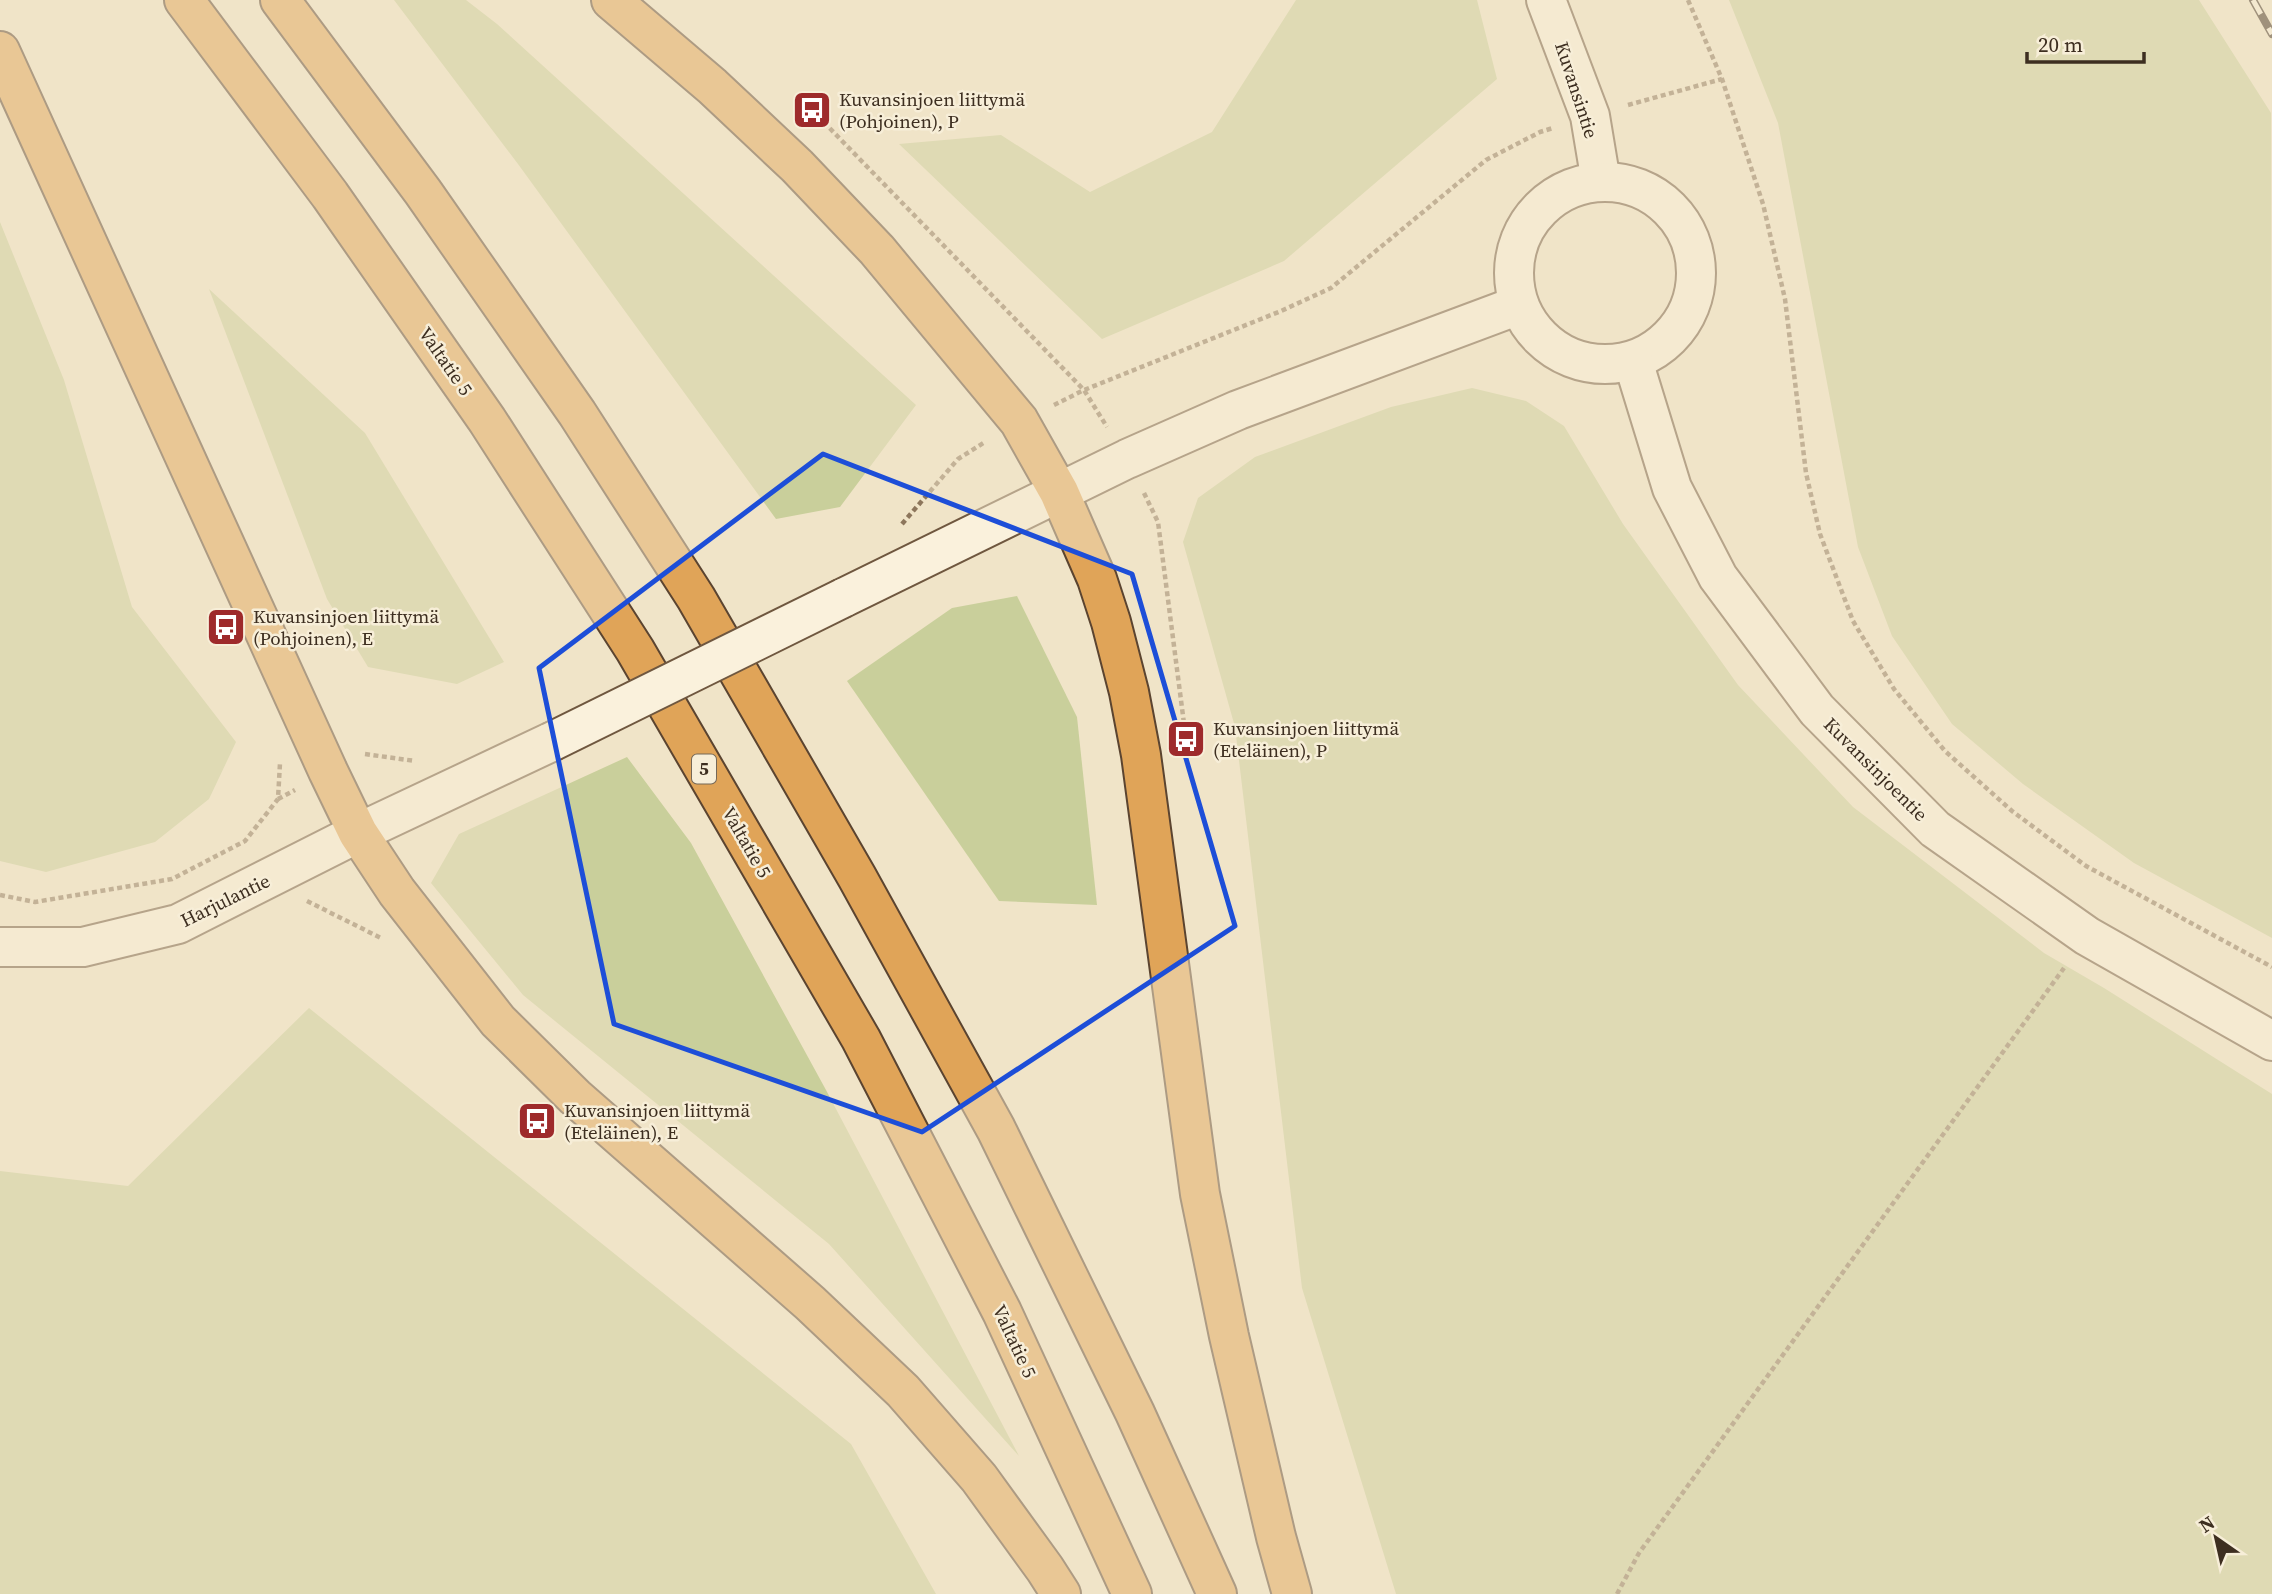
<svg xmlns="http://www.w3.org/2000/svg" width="2272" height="1594" font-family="'Source Serif 4',serif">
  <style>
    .green { fill: #c9cf9b }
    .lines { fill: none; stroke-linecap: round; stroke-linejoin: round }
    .secondary-casing { stroke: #6f573f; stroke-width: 42 }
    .highway-casing { stroke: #5b4430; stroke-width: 42 }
    .path { stroke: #8d765c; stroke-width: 4.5; stroke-dasharray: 5 3.5; stroke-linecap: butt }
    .secondary { stroke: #faf1dc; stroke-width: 38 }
    .highway { stroke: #e0a458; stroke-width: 38 }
    .rail-casing { stroke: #3d2e20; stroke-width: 8 }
    .rail { stroke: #f7eed8; stroke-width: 5; stroke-dasharray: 16; stroke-linecap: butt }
    .secondary-bridge-casing { stroke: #6f573f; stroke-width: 42; stroke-linecap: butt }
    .secondary-bridge { stroke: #faf1dc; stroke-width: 38 }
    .marked { fill: none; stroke: #1d4ed8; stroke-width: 5; stroke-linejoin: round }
    .labels { text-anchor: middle; stroke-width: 5; stroke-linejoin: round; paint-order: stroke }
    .shield { fill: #f7eed8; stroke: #756857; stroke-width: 2 }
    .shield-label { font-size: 18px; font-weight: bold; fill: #3d2e20 }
    .street-label { font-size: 19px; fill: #3d2e20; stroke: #f7eed8 }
    .poi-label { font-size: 19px; fill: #3d2e20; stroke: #f7eed8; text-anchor: start }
  </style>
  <rect width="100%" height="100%" fill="#f0e4c8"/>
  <!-- green -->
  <g class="green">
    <path d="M394,0H466L497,24L916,405L840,507L776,519L518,164Z"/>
    <path d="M1296,0H1477L1497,79L1284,261L1102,339L899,144L1001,135L1090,192L1212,132Z"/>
    <path d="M1729,0H2199L2271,113L2272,938L2134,863L2023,784L1952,724L1892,636L1858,547L1778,123Z"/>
    <path d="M0,222L64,380L132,607L236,742L209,799L155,842L46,872L0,861Z"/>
    <path d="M209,289L365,433L504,662L457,684L368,667L327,599Z"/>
    <path d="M1472,388L1526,401L1564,426L1623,524L1738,685L1853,807L2044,953L2104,988L2272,1094V1594H1396L1302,1288L1235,727L1183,542L1198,498L1255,457L1391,407Z"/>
    <path d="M1017,596L1077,717L1097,905L999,901L847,681L952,608Z"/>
    <path d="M627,757L691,843L826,1090L1019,1456L829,1244L523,995L431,883L459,834Z"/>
    <path d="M309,1008L851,1444L936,1594H0V1171L128,1186Z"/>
  </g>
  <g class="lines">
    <!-- secondary casing -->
    <g class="secondary-casing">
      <g id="secondary">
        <path d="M1546,0L1590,116L1601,182"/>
        <circle cx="1605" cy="273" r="91"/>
        <path d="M1633,361L1672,488L1718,577L1817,710L1935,829L2087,936L2272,1041"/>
        <path d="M843,598L1127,459L1238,410L1519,305"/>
        <path d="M0,947H83L178,924L358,833L551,742"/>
      </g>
    </g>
    <!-- highway casing -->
    <g class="highway-casing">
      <g id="highway">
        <path d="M184,0L330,195L487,420L635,650L861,1039L1002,1312L1132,1594"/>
        <path d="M280,0L423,192L577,413L696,598L857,877L996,1129L1135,1413L1217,1594"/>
        <path d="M611,0L712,86L797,166L877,250L1019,421L1059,492L1097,579L1111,622L1129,692L1141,755L1200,1194L1229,1336L1276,1537L1292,1594"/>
        <path d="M0,51L328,771L358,833L397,892L498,1021L575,1097L810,1303L903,1391L979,1478L1045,1569L1061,1594"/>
      </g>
    </g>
    <!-- path -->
    <g class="path">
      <path d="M1688,0L1722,79L1763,204L1785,299L1806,473L1820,534L1853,621L1894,689L1945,751L2012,811L2086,866L2272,967"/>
      <path d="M1628,105L1722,79"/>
      <path d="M812,110L1084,390L1107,427"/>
      <path d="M1054,405L1084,390L1281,311L1331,288L1486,160L1540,132L1553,128"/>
      <path d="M1144,493L1158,522L1186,739"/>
      <path d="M902,524L958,459L985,442"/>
      <path d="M365,754L415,761"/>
      <path d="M278,799L295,790"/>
      <path d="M0,895L35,902L172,879L245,841L278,799L280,763"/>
      <path d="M307,901L381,938"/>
      <path d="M523,1106L537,1121"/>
      <path d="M1617,1594L1639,1553L2064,968"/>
    </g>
    <!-- secondary -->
    <use href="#secondary" class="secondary"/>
    <!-- highway -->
    <use href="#highway" class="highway"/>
    <!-- rail casing -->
    <g class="rail-casing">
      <path id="rail" d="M2253,0L2272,34"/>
    </g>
    <!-- rail -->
    <use href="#rail" class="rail"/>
    <!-- secondary-bridge casing -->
    <g class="secondary-bridge-casing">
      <path id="secondary-bridge" d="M551,742L843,598"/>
    </g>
    <!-- secondary-bridge -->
    <use href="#secondary-bridge" class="secondary-bridge"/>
  </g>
  <!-- marked area -->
  <path d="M0 0H2272V1594H0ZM823,454L1132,574L1235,926L922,1132L614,1024L539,668Z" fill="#f0e4c8" fill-opacity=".55" fill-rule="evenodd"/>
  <path class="marked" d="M823,454L1132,574L1235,926L922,1132L614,1024L539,668Z"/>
  <!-- icons -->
  <defs>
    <g id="bus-square" transform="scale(2.0125)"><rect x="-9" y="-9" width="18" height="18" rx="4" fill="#9e2a2b" stroke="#f7eed8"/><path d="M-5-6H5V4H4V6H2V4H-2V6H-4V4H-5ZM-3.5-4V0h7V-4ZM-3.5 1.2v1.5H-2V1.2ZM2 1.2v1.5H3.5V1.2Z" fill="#fff"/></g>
  </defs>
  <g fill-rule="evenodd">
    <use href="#bus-square" x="812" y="110"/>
    <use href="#bus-square" x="226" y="627"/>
    <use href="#bus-square" x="1186" y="739"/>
    <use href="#bus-square" x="537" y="1121"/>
  </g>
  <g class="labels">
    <!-- shield labels -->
    <rect class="shield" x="692" y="754.5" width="24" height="29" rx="5"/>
    <g class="shield-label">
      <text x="704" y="775">5</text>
    </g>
    <!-- street labels -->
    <g class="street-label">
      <text transform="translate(1577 90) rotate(72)" y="7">Kuvansintie</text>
      <text transform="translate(446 361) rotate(55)" y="7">Valtatie 5</text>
      <text transform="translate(1876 769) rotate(45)" y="7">Kuvansinjoentie</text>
      <text transform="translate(747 842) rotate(60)" y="7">Valtatie 5</text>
      <text transform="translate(225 900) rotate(-26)" y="7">Harjulantie</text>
      <text transform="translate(1015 1341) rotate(65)" y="7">Valtatie 5</text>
    </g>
    <!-- poi labels -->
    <g class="poi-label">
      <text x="839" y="106">Kuvansinjoen liittymä<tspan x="839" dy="22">(Pohjoinen), P</tspan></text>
      <text x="253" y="623">Kuvansinjoen liittymä<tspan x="253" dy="22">(Pohjoinen), E</tspan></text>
      <text x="1213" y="735">Kuvansinjoen liittymä<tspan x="1213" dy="22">(Eteläinen), P</tspan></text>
      <text x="564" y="1117">Kuvansinjoen liittymä<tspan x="564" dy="22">(Eteläinen), E</tspan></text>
    </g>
  </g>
  <!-- north arrow -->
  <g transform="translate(2216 1538) rotate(326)" stroke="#f7eed8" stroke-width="5" paint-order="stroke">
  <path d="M0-5L12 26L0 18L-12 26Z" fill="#3d2e20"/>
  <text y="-10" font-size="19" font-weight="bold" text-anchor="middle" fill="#3d2e20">N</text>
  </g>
  <!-- scale -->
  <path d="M2027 52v10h117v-10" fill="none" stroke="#3d2e20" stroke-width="3.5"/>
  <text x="2038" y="52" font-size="21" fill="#3d2e20" stroke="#f7eed8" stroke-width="5" paint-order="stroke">20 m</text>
</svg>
